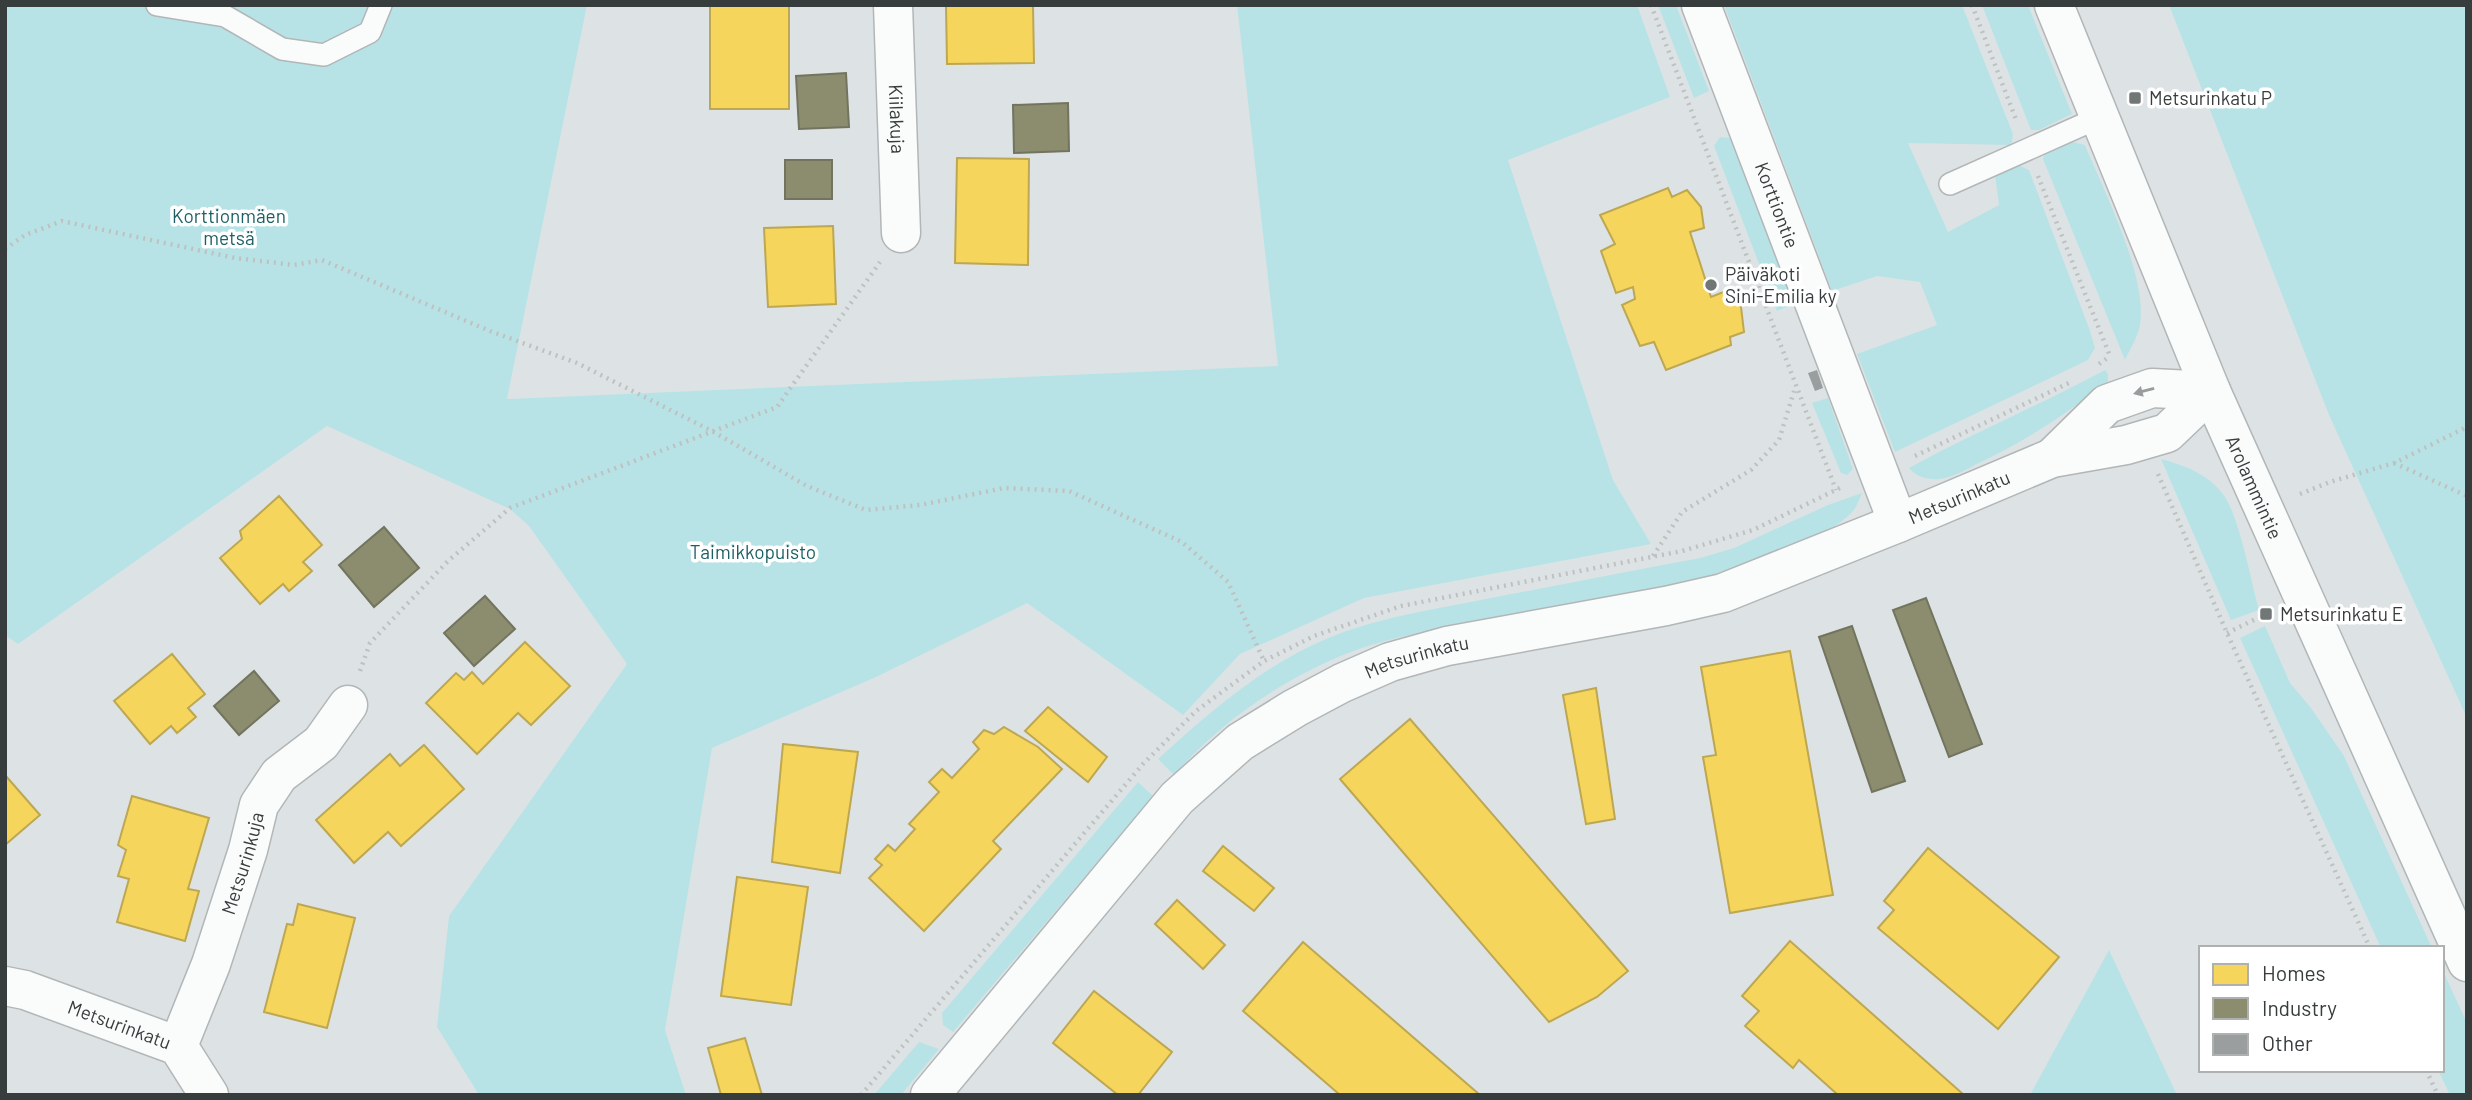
<svg xmlns="http://www.w3.org/2000/svg" width="2472" height="1100" font-family="Barlow,sans-serif">
  <style>
    .green { fill: #b8e3e6 }
    .homes { fill: #f6d55c; stroke: #bda752; stroke-width: 2 }
    .industry { fill: #8c8c6e; stroke: #72745f; stroke-width: 2 }
    .building { fill: #9a9e9f }
    .lines { fill: none; stroke-linecap: round; stroke-linejoin: round }
    .service-casing { stroke: #b2b6b7; stroke-width: 24 }
    .minor-casing { stroke: #b2b6b7; stroke-width: 41 }
    .tertiary-casing { stroke: #b2b6b7; stroke-width: 41 }
    .path { stroke: #bfc1c1; stroke-width: 4.5; stroke-dasharray: 2 5; stroke-linecap: butt }
    .service { stroke: #fafbfb; stroke-width: 21 }
    .minor { stroke: #fafbfb; stroke-width: 38 }
    .tertiary { stroke: #fafbfb; stroke-width: 38 }
    .oneway { fill: #989c9c }
    .poi-dot { fill: #717677; stroke: #fff; stroke-width: 2.5 }
    .labels { text-anchor: middle; stroke-width: 7; stroke-linejoin: round; paint-order: stroke }
    .poi-label { font-size: 19px; fill: #373c3c; stroke: #fff; text-anchor: start }
    .street-label { font-size: 19px; fill: #373c3c; stroke: #fff }
    .park-label { font-size: 19px; fill: #1b5f63; stroke: #fff }
  </style>
  <rect width="100%" height="100%" fill="#dde3e4"/>
  <!-- green -->
  <g class="green">
    <path d="M5,5H587L507,399L1278,366L1237,5H1637L1670,97L1508,160L1613,480L1651,544L1364,598L1240,654L1183,715L1027,603L876,677L712,748L665,1030L686,1095H479L437,1027L449,916L627,664L529,526L510,509L327,426L18,644L5,635Z"/>
    <path d="M1658,5H1676L1709,91L1694,98Z"/>
    <path d="M1724,5H1962L2013,134L2012,142L2009,145L1908,143L1948,232L1999,205L1995,175L2018,165L2029,170L2089,328L2095,348L2088,360L1895,452L1857,354L1937,325L1920,282L1877,276L1832,291Z"/>
    <path d="M1982,5H2028L2072,114L2039,130H2031Z"/>
    <path d="M2169,5H2467V718L2329,415Z"/>
    <path d="M1720,137L1730,138L1793,304L1777,311L1714,146Z"/>
    <path d="M2069,141L2085,145C2104,191 2148,277 2140,325C2138,337 2130,349 2125,360L2043,159L2046,149Z"/>
    <path d="M2105,370L2108,374V382C2067,413 2026,441 1979,463C1967,469 1952,478 1939,479C1927,480 1916,477 1909,468C1973,433 2040,405 2105,370Z"/>
    <path d="M1828,398L1853,469L1847,475L1841,473L1812,403Z"/>
    <path d="M2161,459C2184,465 2208,474 2223,494C2239,515 2251,581 2259,610L2231,620Z"/>
    <path d="M1862,493C1859,500 1857,507 1852,512C1827,540 1741,567 1705,578C1635,592 1566,605 1496,618C1444,628 1384,637 1336,658C1274,685 1219,724 1174,775L1158,759C1209,713 1262,666 1326,639C1378,617 1436,609 1491,598C1560,585 1630,571 1700,558L1734,548L1828,505Z"/>
    <path d="M2265,626L2290,683L2311,708L2344,756L2432,948H2381L2240,638Z"/>
    <path d="M1138,782L1153,796L953,1032L943,1025L942,1013Z"/>
    <path d="M2109,950L2177,1095H2030Z"/>
    <path d="M2442,969L2467,1023V1095H2450L2438,1070H2442Z"/>
    <path d="M919,1042L939,1049L901,1095H874Z"/>
  </g>
  <!-- homes -->
  <g class="homes">
    <rect x="710" y="5" width="79" height="104"/>
    <path d="M946,5H1033L1034,63L947,64Z"/>
    <path d="M957,158L1029,159L1028,265L955,263Z"/>
    <path d="M1668,188L1672,197L1687,190L1701,207L1704,228L1690,232L1711,297L1726,291L1741,307L1744,332L1730,337L1731,345L1666,370L1654,342L1640,346L1622,305L1635,299L1633,287L1616,293L1601,251L1615,244L1600,215Z"/>
    <path d="M833,226L836,304L768,307L764,228Z"/>
    <path d="M279,496L322,545L303,562L312,571L289,591L283,584L260,604L220,558L242,539L240,531Z"/>
    <path d="M525,642L570,686L531,725L518,713L477,754L426,703L456,673L464,680L472,672L483,684Z"/>
    <path d="M1790,651L1833,895L1730,913L1703,757L1716,755L1701,667Z"/>
    <path d="M172,654L205,694L188,708L196,717L177,733L171,726L150,744L114,701Z"/>
    <path d="M1596,688L1615,819L1586,824L1563,695Z"/>
    <path d="M1048,707L1107,757L1088,782L1025,731Z"/>
    <path d="M1410,719L1628,971L1597,997L1549,1022L1340,779Z"/>
    <path d="M1004,727L1038,747L1062,769L993,841L1001,849L924,931L869,878L882,865L875,859L888,845L895,851L915,829L909,824L939,792L929,782L942,769L952,778L979,749L973,742L984,730L994,734Z"/>
    <path d="M783,744L858,752L840,873L772,862Z"/>
    <path d="M424,745L464,789L401,846L388,832L354,863L316,820L390,754L400,766Z"/>
    <path d="M5,775L40,815L5,845Z"/>
    <path d="M132,796L209,818L188,889L199,891L185,941L117,922L129,879L118,876L126,850L118,845Z"/>
    <path d="M1223,846L1274,888L1254,911L1203,871Z"/>
    <path d="M1928,848L2059,957L1998,1029L1878,928L1894,910L1884,901Z"/>
    <path d="M737,877L808,887L791,1005L721,996Z"/>
    <path d="M1177,900L1225,945L1203,969L1155,924Z"/>
    <path d="M298,904L355,918L327,1028L264,1012L287,924L293,925Z"/>
    <path d="M1790,941L1964,1095H1838L1799,1060L1793,1068L1745,1026L1759,1011L1742,996Z"/>
    <path d="M1303,942L1480,1095H1340L1243,1011Z"/>
    <path d="M1094,991L1172,1052L1138,1095H1118L1053,1043Z"/>
    <path d="M745,1038L762,1095H721L708,1048Z"/>
  </g>
  <!-- industry -->
  <g class="industry">
    <path d="M846,73L849,127L799,129L796,76Z"/>
    <path d="M1068,103L1069,151L1014,153L1013,105Z"/>
    <rect x="785" y="160" width="47" height="39"/>
    <path d="M384,527L419,568L374,607L339,565Z"/>
    <path d="M485,596L515,629L474,666L444,633Z"/>
    <path d="M1926,598L1982,744L1949,757L1893,610Z"/>
    <path d="M1852,626L1905,781L1872,792L1819,637Z"/>
    <path d="M254,671L279,701L239,735L214,706Z"/>
  </g>
  <!-- building -->
  <path class="building" d="M1817,370L1823,388L1815,391L1808,373Z"/>
  <g class="lines">
    <!-- service casing -->
    <g class="service-casing">
      <g id="service">
        <path d="M157,5L225,16L282,49L324,55L370,32L381,5"/>
        <path d="M1950,184L2098,118"/>
      </g>
    </g>
    <!-- minor casing -->
    <g class="minor-casing">
      <g id="minor">
        <path id="s1" d="M893,5L901,233"/>
        <path id="s2" d="M1701,5L1898,523"/>
        <path d="M2052,458L2107,404L2152,388L2211,391"/>
        <path id="s3" d="M5,986L25,990L178,1046L209,1095"/>
        <path id="s4" d="M178,1046L211,964L248,850L259,805L279,775L321,743L348,705"/>
        <path id="s5" d="M930,1095L1177,798L1240,742L1295,708L1342,683L1390,662L1447,646L1666,606L1723,593L1898,523L2052,458L2126,445L2167,433L2211,391"/>
      </g>
    </g>
    <!-- tertiary casing -->
    <g class="tertiary-casing">
      <g id="tertiary">
        <path id="s6" d="M2054,5L2211,391L2467,962"/>
      </g>
    </g>
    <!-- path -->
    <g class="path">
      <path d="M1651,5L1836,490"/>
      <path d="M1972,5L2017,122"/>
      <path d="M2038,176L2110,356"/>
      <path d="M5,249L25,235L62,221L235,258L294,265L322,260L490,331L577,363L712,431L807,486L866,510L920,505L1004,488L1069,491L1182,542L1228,582L1264,661"/>
      <path d="M2099,364L2110,356"/>
      <path d="M1915,456L2071,382"/>
      <path d="M2394,463L2467,496"/>
      <path d="M2158,474L2227,633L2370,948"/>
      <path d="M2300,494L2330,482L2394,463L2467,427"/>
      <path d="M1653,556L1682,512L1751,470L1779,440L1795,388"/>
      <path d="M2227,633L2266,614"/>
      <path d="M360,671L370,643L448,561L510,508L777,407L880,262"/>
      <path d="M2426,1070L2438,1095"/>
      <path d="M861,1095L1143,764L1196,711L1264,661L1314,636L1401,606L1682,551L1753,530L1842,487"/>
    </g>
    <!-- service -->
    <use href="#service" class="service"/>
    <!-- minor -->
    <use href="#minor" class="minor"/>
    <!-- tertiary -->
    <use href="#tertiary" class="tertiary"/>
  </g>
  <!-- one-way arrows -->
  <defs><path id="oneway-solid" d="M-6-.8H1V-3.2L6.5 0L1 3.2V.8H-6Z" transform="scale(1.75)"/></defs>
  <use class="oneway" href="#oneway-solid" transform="translate(2144 391) rotate(165)"/>
  <!-- markers -->
  <g class="poi-dot">
    <rect x="2128" y="91" width="14" height="14" rx="3.5"/>
    <circle cx="1711" cy="285" r="7"/>
    <rect x="2259" y="607" width="14" height="14" rx="3.5"/>
  </g>
  <g class="labels">
    <!-- poi labels -->
    <g class="poi-label">
      <text x="2149" y="105">Metsurinkatu P</text>
      <text x="1725" y="281">Päiväkoti<tspan x="1725" dy="22">Sini-Emilia ky</tspan></text>
      <text x="2280" y="621">Metsurinkatu E</text>
    </g>
    <!-- street labels -->
    <g class="street-label">
      <text dy="7" stroke="none"><textPath href="#s1" startOffset="114">Kiilakuja</textPath></text>
      <text dy="7" stroke="none"><textPath href="#s2" startOffset="214">Korttiontie</textPath></text>
      <text dy="7" stroke="none"><textPath href="#s6" startOffset="522">Arolammintie</textPath></text>
      <text dy="7" stroke="none"><textPath href="#s5" startOffset="1236">Metsurinkatu</textPath></text>
      <text dy="7" stroke="none"><textPath href="#s5" startOffset="668">Metsurinkatu</textPath></text>
      <text dy="7" stroke="none"><textPath href="#s4" startOffset="194">Metsurinkuja</textPath></text>
      <text dy="7" stroke="none"><textPath href="#s3" startOffset="121">Metsurinkatu</textPath></text>
    </g>
    <!-- park labels -->
    <g class="park-label">
      <text x="229" y="223">Korttionmäen<tspan x="229" dy="22">metsä</tspan></text>
      <text x="753" y="559">Taimikkopuisto</text>
    </g>
  </g>
  <!-- border -->
  <rect width="2472" height="1100" fill="none" stroke="#373c3c" stroke-width="14"/>
  <!-- legend -->
  <rect x="2199" y="946" width="245" height="126" fill="#ffffff" stroke="#afb1b1" stroke-width="2"/>
  <rect x="2213" y="964" width="35" height="21" fill="#f6d55c" stroke="#afb1b1" stroke-width="2"/>
  <text x="2262" y="981" font-size="21" fill="#373c3c">Homes</text>
  <rect x="2213" y="998" width="35" height="21" fill="#8c8c6e" stroke="#afb1b1" stroke-width="2"/>
  <text x="2262" y="1016" font-size="21" fill="#373c3c">Industry</text>
  <rect x="2213" y="1034" width="35" height="21" fill="#9a9e9f" stroke="#afb1b1" stroke-width="2"/>
  <text x="2262" y="1051" font-size="21" fill="#373c3c">Other</text>
</svg>
